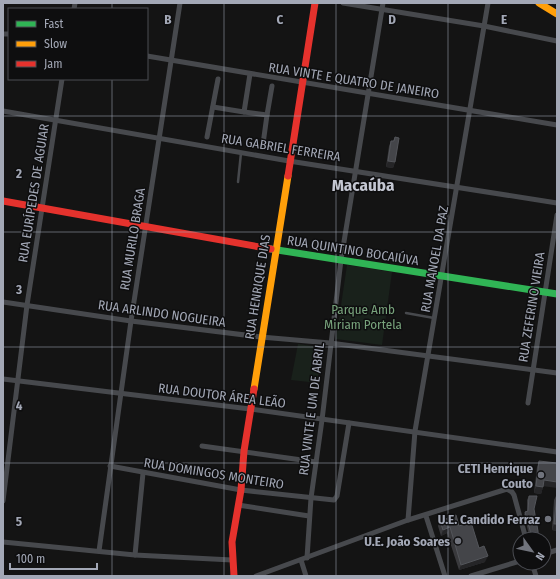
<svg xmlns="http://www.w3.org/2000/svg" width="560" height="579" font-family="'Fira Sans Condensed',sans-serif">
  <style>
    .green { fill: #19211b }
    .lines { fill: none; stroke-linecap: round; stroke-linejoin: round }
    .path { stroke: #494a4e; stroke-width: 1; stroke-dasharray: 2 3; stroke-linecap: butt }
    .lane { stroke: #47494d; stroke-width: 2.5 }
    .street { stroke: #47494d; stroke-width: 5 }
    .fast { stroke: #30b455; stroke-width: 7 }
    .slow { stroke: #ff9f0a; stroke-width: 7 }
    .jam { stroke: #e5322d; stroke-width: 7 }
    .wall { fill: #39393c }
    .shaded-wall { fill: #252527 }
    .building { fill: #444549; stroke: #53555a }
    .grid { fill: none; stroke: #a3a8b6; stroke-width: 1; stroke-opacity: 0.55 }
    .poi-dot { fill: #71747d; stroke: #0e0e0f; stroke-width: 1.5 }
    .labels { text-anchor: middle; stroke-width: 3; stroke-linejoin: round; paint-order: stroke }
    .street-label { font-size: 13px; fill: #a3a8b6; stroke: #0e0e0f }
    .park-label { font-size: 13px; fill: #78a37c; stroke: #0e0e0f }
    .poi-label { font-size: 13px; font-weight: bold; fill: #a3a8b6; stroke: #0e0e0f; text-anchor: end }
    .district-label { font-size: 17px; font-weight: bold; fill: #c4c7d2; stroke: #0e0e0f }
    .grid-label { font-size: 13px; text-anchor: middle; font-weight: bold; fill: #a3a8b6; stroke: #0e0e0f; stroke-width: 3; stroke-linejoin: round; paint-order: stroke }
  </style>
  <rect width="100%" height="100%" fill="#141414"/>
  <!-- green -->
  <g class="green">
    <path d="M347,265L392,272L382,345L336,339Z"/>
    <path d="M298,344L320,347L318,383L291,380Z"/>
  </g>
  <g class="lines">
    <!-- path -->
    <path class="path" d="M553,3L557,5"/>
    <!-- lane -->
    <g class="lane">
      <path d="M238,182L241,153"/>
      <path d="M406,313L434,318"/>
    </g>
    <!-- street -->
    <g class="street">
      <path d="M343,3L484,26L557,41"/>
      <path d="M74,9L75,3"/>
      <path d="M3,34H9"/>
      <path d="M147,56L557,125"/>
      <path d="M213,107L244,112L250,74"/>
      <path d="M3,111L289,161L557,203"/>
      <path d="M244,112L267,115L263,144"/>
      <path d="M267,115L272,86"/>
      <path d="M207,137L218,79"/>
      <path d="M3,302L131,321L261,337L330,343L557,373"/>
      <path d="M3,379L250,409L557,452"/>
      <path d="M528,403L557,215"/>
      <path d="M202,446L316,462"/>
      <path d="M110,466L241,490L334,500L337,496L349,423"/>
      <path d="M3,501L27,305L62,79"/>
      <path d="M238,505L309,516"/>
      <path d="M426,516L445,576"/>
      <path d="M408,520L415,431L488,3"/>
      <path d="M3,542L135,555L232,560"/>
      <path d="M99,551L131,321L180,3"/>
      <path d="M544,554L557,550"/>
      <path d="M135,555L143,473"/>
      <path d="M307,558L311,498L322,420L341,260L383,3"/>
      <path d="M301,560L306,576"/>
      <path d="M532,563L536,576"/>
      <path d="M256,576L408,520L507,489L512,492L514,495L526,539"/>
      <path d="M471,576L520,561"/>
    </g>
    <!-- fast -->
    <path class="fast" d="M271,249L557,294"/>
    <!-- slow -->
    <g class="slow">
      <path d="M539,3L557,14"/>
      <path d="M254,389L288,176"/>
    </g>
    <!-- jam -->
    <g class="jam">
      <path d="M288,176L315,3"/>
      <path d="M3,201L271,249"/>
      <path d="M234,576L232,542L241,490L244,451L254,389"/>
    </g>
  </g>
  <!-- wall -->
  <g class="wall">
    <path d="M395,137V162L393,168L386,167L389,146L391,141H393Z"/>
    <path d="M539,461L543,487L541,494L534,493L537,467Z"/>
    <path d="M557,494V531L552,530L554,500Z"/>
    <path d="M529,496L534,509L538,539H530L524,515L525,512L527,511V500Z"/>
    <path d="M440,521L459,526L479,548L485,562L459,570L447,533L441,536L438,526Z"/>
  </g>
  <!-- shaded-wall -->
  <g class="shaded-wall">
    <path d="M388,161L395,162L393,168L386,167Z"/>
    <path d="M544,480L557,482V488L542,486Z"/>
    <path d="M536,486L543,487L541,494L534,493Z"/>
    <path d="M554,524H557V531L552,530Z"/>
    <path d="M450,527L447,533L441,536L443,530Z"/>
    <path d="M488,556L485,562L459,570L461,565Z"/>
  </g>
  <!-- building -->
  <g class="building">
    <path d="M395,137L399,138L395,162L388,161L391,141H394Z"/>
    <path d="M539,461L557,463V482L544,480L543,487L536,486Z"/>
    <path d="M557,494V524H554Z"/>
    <path d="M529,496H537L534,509L538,531V539H531V534L525,512L528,511Z"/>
    <path d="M456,515L459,526L471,522L479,548L484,546L488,556L461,565L450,527L443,530L440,521Z"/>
  </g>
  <!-- grid -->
  <path class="grid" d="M112,3V9M224,3V576M336,3V576M448,3V576M112,79V576M3,116H557M3,232H557M3,347H557M3,463H557"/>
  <!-- markers -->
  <g class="poi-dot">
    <circle cx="541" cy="475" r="4"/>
    <circle cx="548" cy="519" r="4"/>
    <circle cx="458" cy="541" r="4"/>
  </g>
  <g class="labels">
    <!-- street labels -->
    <g class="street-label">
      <text transform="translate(354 80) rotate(9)" y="5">RUA VINTE E QUATRO DE JANEIRO</text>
      <text transform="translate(281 147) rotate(9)" y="5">RUA GABRIEL FERREIRA</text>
      <text transform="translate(33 193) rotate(-81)" y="5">RUA EURÍPEDES DE AGUIAR</text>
      <text transform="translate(132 239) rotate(-81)" y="5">RUA MURILO BRAGA</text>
      <text transform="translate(353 250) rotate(9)" y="5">RUA QUINTINO BOCAIÚVA</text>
      <text transform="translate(434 259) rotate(-80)" y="5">RUA MANOEL DA PAZ</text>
      <text transform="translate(257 287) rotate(-81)" y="5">RUA HENRIQUE DIAS</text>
      <text transform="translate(531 307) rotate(-81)" y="5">RUA ZEFERINO VIEIRA</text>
      <text transform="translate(162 313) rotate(8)" y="5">RUA ARLINDO NOGUEIRA</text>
      <text transform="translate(222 395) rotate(7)" y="5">RUA DOUTOR ÁREA LEÃO</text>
      <text transform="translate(311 409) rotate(-83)" y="5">RUA VINTE E UM DE ABRIL</text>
      <text transform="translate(214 473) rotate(9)" y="5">RUA DOMINGOS MONTEIRO</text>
    </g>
    <!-- park labels -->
    <g class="park-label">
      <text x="363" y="314">Parque Amb<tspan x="363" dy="15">Miriam Portela</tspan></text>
    </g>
    <!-- poi labels -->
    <g class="poi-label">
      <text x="533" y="473">CETI Henrique<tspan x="533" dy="15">Couto</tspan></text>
      <text x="540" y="524">U.E. Candido Ferraz</text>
      <text x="450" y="546">U.E. João Soares</text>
    </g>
    <!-- district labels -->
    <g class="district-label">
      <text x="363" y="191">Macaúba</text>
    </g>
  </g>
  <g class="grid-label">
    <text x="168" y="24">B</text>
    <text x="280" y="24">C</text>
    <text x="392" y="24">D</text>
    <text x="504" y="24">E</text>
    <text x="19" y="178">2</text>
    <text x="19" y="294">3</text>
    <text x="19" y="410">4</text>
    <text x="19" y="526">5</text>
  </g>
  <!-- border -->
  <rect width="560" height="579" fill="none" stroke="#a3a8b6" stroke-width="8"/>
  <!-- legend -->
  <rect x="8" y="8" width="140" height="72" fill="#0e0e0f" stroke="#4a4c52"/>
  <rect x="16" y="21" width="20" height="6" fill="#30b455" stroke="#4a4c52"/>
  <text x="44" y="28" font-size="12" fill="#a3a8b6">Fast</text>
  <rect x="16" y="41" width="20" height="6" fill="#ff9f0a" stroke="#4a4c52"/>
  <text x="44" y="48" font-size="12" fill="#a3a8b6">Slow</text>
  <rect x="16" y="61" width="20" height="6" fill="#e5322d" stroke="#4a4c52"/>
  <text x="44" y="68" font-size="12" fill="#a3a8b6">Jam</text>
  <!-- north arrow -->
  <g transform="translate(532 551) rotate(123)"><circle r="19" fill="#0e0e0f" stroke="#4a4c52"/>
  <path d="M0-3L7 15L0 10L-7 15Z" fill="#71747d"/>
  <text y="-6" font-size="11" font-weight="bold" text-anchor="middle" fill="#a3a8b6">N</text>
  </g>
  <!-- scale -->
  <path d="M10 563v6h87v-6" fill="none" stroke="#a3a8b6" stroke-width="2"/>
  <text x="16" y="563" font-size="12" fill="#a3a8b6" stroke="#0e0e0f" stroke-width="3" paint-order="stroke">100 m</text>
</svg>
